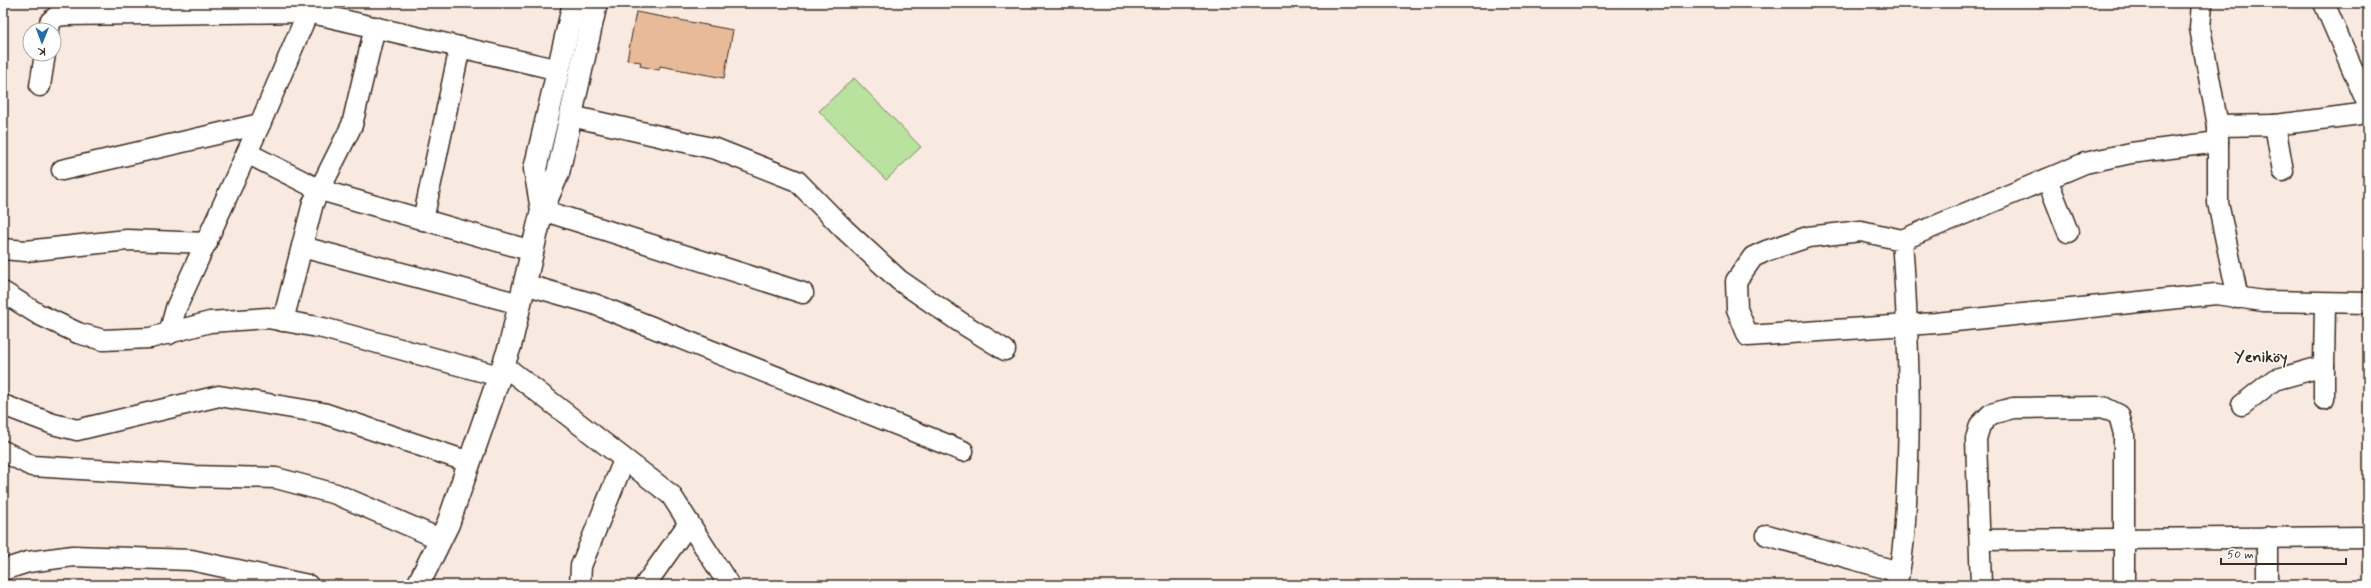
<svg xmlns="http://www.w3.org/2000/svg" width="2371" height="588" font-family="Mynerve,sans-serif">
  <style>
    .green { fill: #b8e29e; stroke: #7a865e }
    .building { fill: #e8ba98; stroke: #3b2a1e }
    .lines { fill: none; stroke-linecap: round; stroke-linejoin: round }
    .minor-casing { stroke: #3b2a1e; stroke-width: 23 }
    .major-casing { stroke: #3b2a1e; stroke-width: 25 }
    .minor { stroke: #fff; stroke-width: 20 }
    .major { stroke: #fff; stroke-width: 22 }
    .labels { text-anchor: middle; stroke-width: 3; stroke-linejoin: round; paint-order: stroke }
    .district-label { font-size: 16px; font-weight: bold; fill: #3b2a1e; stroke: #fff }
  </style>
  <rect width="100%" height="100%" fill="#f8eae0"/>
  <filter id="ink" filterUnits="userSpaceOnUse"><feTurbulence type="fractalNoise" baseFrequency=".025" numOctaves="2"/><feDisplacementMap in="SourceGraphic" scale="8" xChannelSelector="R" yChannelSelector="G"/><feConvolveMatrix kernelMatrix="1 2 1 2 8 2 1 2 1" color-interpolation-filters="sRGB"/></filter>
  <g filter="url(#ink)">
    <!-- green -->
    <path class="green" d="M854,78L921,147L886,180L819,111Z"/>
    <!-- building -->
    <path class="building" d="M636,12L733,30L724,78L660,66L659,70L640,66L641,62L627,60Z"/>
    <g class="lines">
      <!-- minor casing -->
      <g class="minor-casing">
        <g id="minor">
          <path d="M2202,3L2200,28L2218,126V203L2238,298"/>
          <path d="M2324,3L2368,105"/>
          <path d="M49,30L50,22L57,16L65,15L308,12L559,70"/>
          <path d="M40,86L45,54"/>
          <path d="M571,116L716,149L797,181L844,229L899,280L960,322L1005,350"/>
          <path d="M2275,125L2368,113"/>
          <path d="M2218,126L2275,125L2283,171"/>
          <path d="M247,153L320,190L532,251"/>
          <path d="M62,170L260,124"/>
          <path d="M2047,179L2068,232"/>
          <path d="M542,210L803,293"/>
          <path d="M423,220L460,47"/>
          <path d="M1902,240L2085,163L2131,153L2218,142"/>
          <path d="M302,247L520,304"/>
          <path d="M3,249L26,251L127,240L207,243"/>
          <path d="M524,284L594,304L963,451"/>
          <path d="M3,292L38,314L78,333L103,340L150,338L210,322L268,318L323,328L499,376"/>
          <path d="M283,321L313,203L352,125L375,27"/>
          <path d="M169,334L176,308L260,124L308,12L314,3"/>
          <path d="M503,365L671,495L729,585"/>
          <path d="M2324,366V399"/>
          <path d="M3,405L53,424L77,430L219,396L323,413L469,462"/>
          <path d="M2242,405L2274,380L2324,366L2325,303"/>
          <path d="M3,451L32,466L192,476L276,478L336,494L440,539"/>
          <path d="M1767,535L1899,572"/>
          <path d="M2267,537V585"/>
          <path d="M1980,540L2368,537"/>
          <path d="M3,570L28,562L73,556L191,560L308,585"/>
          <path d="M580,585L581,566L624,460"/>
          <path d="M645,585L689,523"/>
          <path d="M1896,585C1905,551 1905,518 1907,483C1911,402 1908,321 1902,240L1861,231L1808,237L1766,251L1753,257L1736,281L1737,309L1748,336L1936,323L2216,294L2263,301L2368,303"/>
          <path d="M1981,585L1976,439L1980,425L1991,414L2013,408L2103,407L2119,415L2124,434V585"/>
        </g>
      </g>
      <!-- major casing -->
      <g class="major-casing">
        <g id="major">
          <path d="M542,210L535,169L574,3"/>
          <path d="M418,585L448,524L510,346L542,210L558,173L596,3"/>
        </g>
      </g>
      <!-- minor -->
      <use href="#minor" class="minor"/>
      <!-- major -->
      <use href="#major" class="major"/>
    </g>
  </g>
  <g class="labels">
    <!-- district labels -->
    <g class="district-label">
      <text x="2261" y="362">Yeniköy</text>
    </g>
  </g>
  <!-- margin -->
  <rect width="2371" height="588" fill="none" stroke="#fff" stroke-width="16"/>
  <rect x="8" y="8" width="2355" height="572" fill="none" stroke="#3b2a1e" stroke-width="1.5" filter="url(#ink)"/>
  <!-- north arrow -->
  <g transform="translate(42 42) rotate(181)"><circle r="19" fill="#ffffff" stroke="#b1aaa5"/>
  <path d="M0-3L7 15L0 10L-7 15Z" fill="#1f6fb2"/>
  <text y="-6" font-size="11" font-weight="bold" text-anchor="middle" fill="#3b2a1e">K</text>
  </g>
  <!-- scale -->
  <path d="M2221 558v6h125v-6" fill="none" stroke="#3b2a1e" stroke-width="2"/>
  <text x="2227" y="558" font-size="12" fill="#3b2a1e" stroke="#ffffff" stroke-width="3" paint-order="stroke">50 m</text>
</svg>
